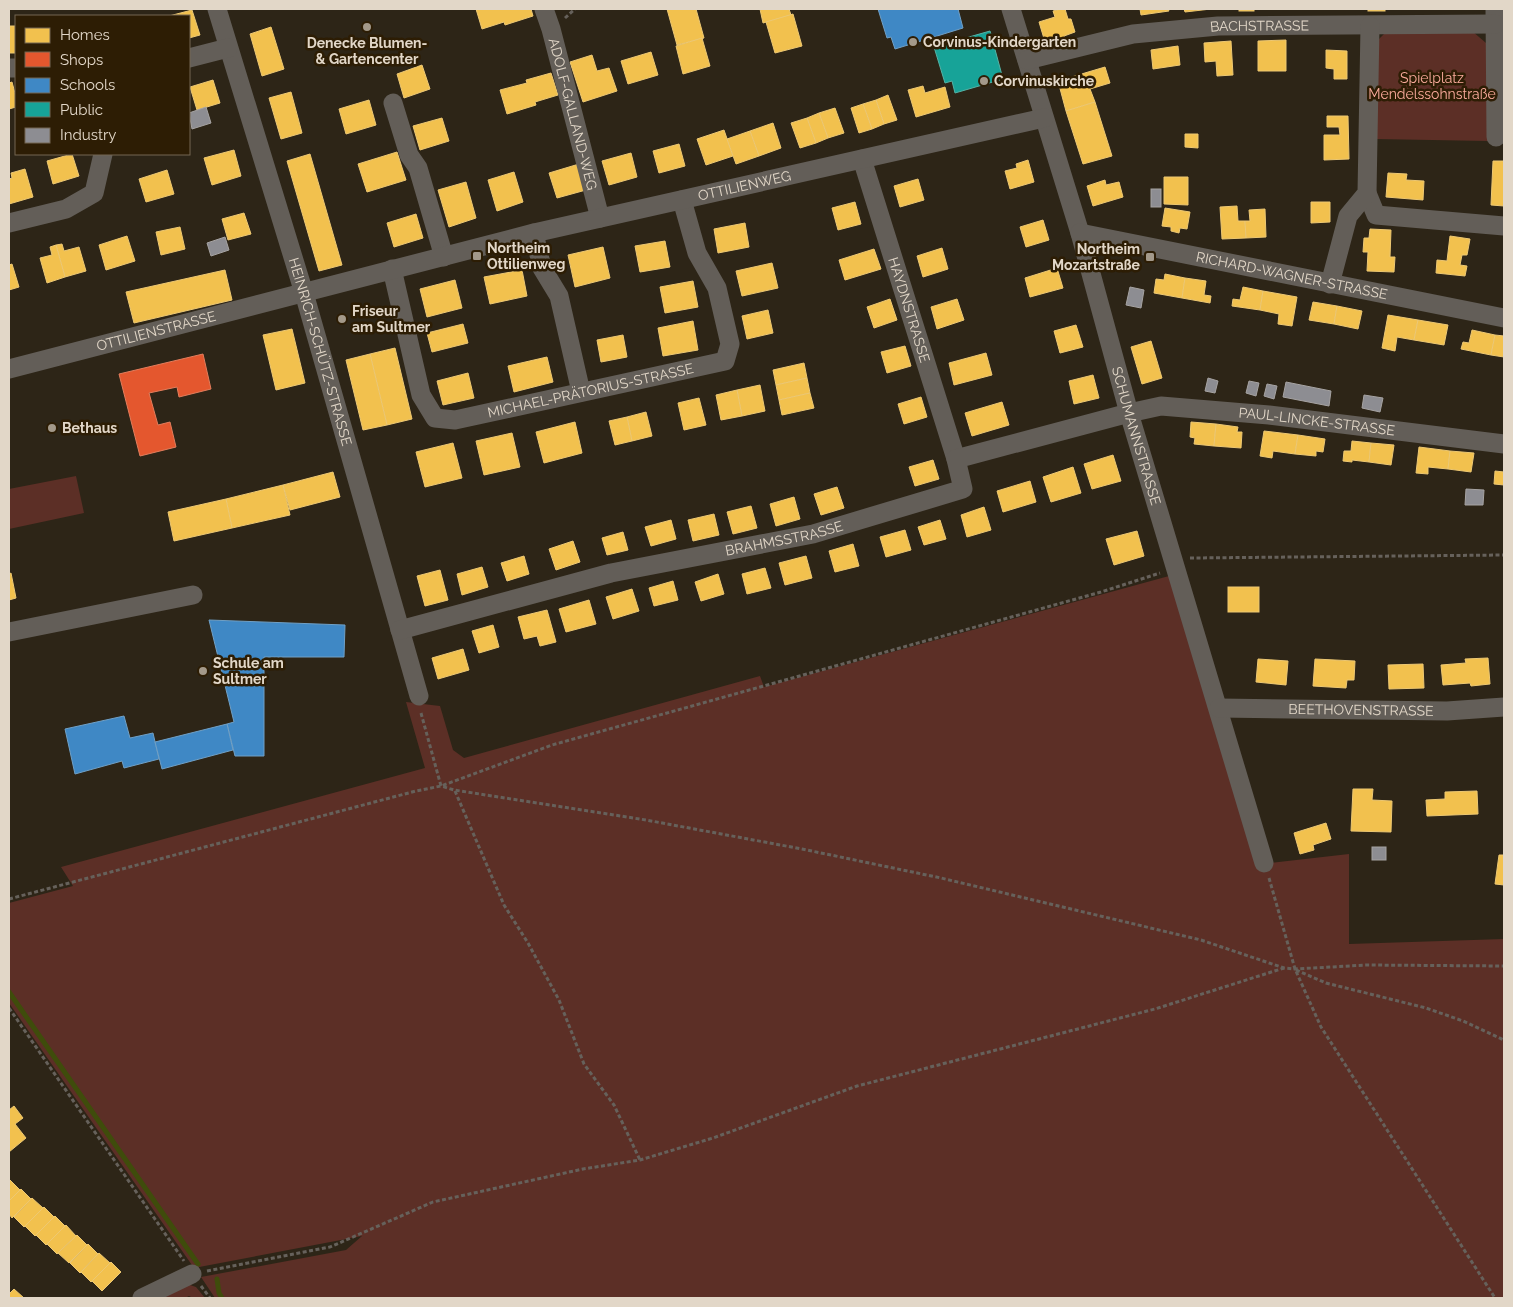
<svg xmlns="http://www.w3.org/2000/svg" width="1513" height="1307" font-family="Raleway,sans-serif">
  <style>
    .green { fill: #5c2f26 }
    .homes { fill: #f2c14e; stroke: #edc873 }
    .shops { fill: #e4572e; stroke: #e37d5c }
    .schools { fill: #3f88c5; stroke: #70a0c6 }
    .public { fill: #17a398; stroke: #54b3a6 }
    .industry { fill: #8d8d92; stroke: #a6a3a2 }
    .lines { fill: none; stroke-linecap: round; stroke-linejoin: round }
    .stream { stroke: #3f4c0b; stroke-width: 5 }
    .path { stroke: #66615b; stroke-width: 3; stroke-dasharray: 4 2.5; stroke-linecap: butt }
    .street { stroke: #635e58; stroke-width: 19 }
    .poi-dot { fill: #a3998a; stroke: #2d1d04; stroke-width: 2 }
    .labels { text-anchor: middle; stroke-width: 5; stroke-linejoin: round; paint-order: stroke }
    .street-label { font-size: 14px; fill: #e2d7c8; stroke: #2d1d04 }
    .poi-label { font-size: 14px; font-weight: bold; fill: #e2d7c8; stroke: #2d1d04; text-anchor: start }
    .park-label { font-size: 14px; fill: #fbab9c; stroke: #2d1d04 }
  </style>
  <rect width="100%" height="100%" fill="#2d2517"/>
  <!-- green -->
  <g class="green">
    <path d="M1388,30L1472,31L1486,43L1488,141L1375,139L1376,42Z"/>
    <path d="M76,476L84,513L9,529V489Z"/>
    <path d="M1169,576L1269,863L1349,854V944L1504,939V1298H215L201,1277L346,1250L362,1236L194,1268L9,1003V903L73,886L61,867L425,768L406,702L440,706L453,750L464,758L760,676L764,687Z"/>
    <path d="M187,1284L196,1287L205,1298H193L189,1296L185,1298H157Z"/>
  </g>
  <!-- homes -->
  <g class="homes">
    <path d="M476,9H531L533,16L505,25L504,22L482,29Z"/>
    <path d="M667,9H696L704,38L677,45Z"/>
    <path d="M760,9H789L791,15L763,23Z"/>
    <path d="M1061,9H1065L1068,19H1071L1075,32L1064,36L1065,40L1050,45L1049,40L1045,42L1039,22L1055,17L1053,11Z"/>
    <path d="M1140,9H1168L1169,11L1141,15Z"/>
    <path d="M1184,9H1211L1185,12Z"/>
    <rect x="1239" y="9" width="15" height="2"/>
    <rect x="1368" y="9" width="17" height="2"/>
    <path d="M192,10L200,35L189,38V16H169Z"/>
    <path d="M793,14L802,46L775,53L766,22Z"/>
    <rect x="9" y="26" width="7" height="27"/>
    <path d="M271,27L284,69L262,76L250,34Z"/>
    <path d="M702,38L710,66L683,74L676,46Z"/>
    <path d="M1286,40V71H1258V41Z"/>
    <path d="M1231,41L1233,75L1217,76L1216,61L1205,62L1204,43Z"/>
    <path d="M1178,46L1180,65L1153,69L1151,50Z"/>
    <path d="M1326,50L1347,51V79H1334V69L1326,68Z"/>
    <path d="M651,52L658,75L628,84L621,61Z"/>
    <path d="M592,55L597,71L609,68L617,91L583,102L570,62Z"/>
    <path d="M422,65L430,89L404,98L397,74Z"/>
    <path d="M1105,67L1110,83L1090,89L1095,102L1066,111L1058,81Z"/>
    <path d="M551,73L558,95L535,102L536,105L507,114L500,90L527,83L526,80Z"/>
    <path d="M213,80L220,103L197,110L190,87Z"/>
    <path d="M12,82L16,97V107L9,109V83Z"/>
    <path d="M923,86L925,93L945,87L950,107L916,117L908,90Z"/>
    <path d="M291,92L302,133L281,139L269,98Z"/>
    <path d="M888,95L897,120L884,124L876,100Z"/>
    <path d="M369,100L376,125L346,134L339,109Z"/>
    <path d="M876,100L884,124L872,129L863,104Z"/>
    <path d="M1095,102L1112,156L1083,164L1066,111Z"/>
    <path d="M863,104L872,129L859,133L851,108Z"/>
    <path d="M835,108L844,133L828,138L819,113Z"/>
    <path d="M819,113L828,138L816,143L807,118Z"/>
    <path d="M1327,116H1348L1349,159L1324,160V135H1340L1339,127H1327Z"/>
    <path d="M442,118L449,141L420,150L413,126Z"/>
    <path d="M807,118L816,143L800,148L791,123Z"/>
    <path d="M773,123L781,148L759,156L750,131Z"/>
    <path d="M724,130L733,156L706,165L697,139Z"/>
    <path d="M750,131L759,156L736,164L727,139Z"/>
    <path d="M1185,134H1198V148L1185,147Z"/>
    <path d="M679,144L685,166L659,173L653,151Z"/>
    <path d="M234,150L241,176L212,185L204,158Z"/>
    <path d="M397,152L406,180L367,192L358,164Z"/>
    <path d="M631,153L637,177L609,185L602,161Z"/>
    <path d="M72,154L79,176L53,184L47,161Z"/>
    <path d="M310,154L342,265L319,271L287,161Z"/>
    <path d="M1028,160L1034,182L1010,189L1005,171L1017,168L1016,164Z"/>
    <path d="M1493,161H1504V206L1491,205Z"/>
    <path d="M579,164L586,190L557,198L549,173Z"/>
    <path d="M25,169L33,197L9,204V179L12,178L11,173Z"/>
    <path d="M167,170L174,194L146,202L139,179Z"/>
    <path d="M514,172L523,202L497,211L488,180Z"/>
    <path d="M1388,173L1407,174L1406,180L1424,181L1423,200L1386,197Z"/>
    <path d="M1164,177H1188V205L1164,204Z"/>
    <path d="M918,179L924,200L900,207L894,186Z"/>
    <path d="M1105,180L1106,185L1119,182L1123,197L1093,206L1087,186Z"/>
    <path d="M466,182L476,218L449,227L438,190Z"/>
    <path d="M855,202L861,224L838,230L832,208Z"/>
    <path d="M1311,202H1330V222L1311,223Z"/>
    <path d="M1237,206L1238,221H1245L1246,238L1222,239L1220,207Z"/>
    <path d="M1165,208L1190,212L1187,229L1180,228L1179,233L1171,231V227L1162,226Z"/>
    <path d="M1265,209L1266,237L1246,238L1245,221H1250L1249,210Z"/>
    <path d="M244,213L251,234L228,240L222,219Z"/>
    <path d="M416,214L423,238L394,247L387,223Z"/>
    <path d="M1043,220L1049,240L1026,247L1020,227Z"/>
    <path d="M745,223L749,247L718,253L714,229Z"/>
    <path d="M180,227L185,249L161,255L156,232Z"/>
    <path d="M1370,229L1391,230L1390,257H1395L1394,272L1367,271L1368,252H1363L1364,238H1369Z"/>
    <path d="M127,236L135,261L106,270L99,245Z"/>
    <path d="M1450,236L1470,239L1467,255H1462L1460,265L1467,266L1465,276L1436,273L1437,260L1447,261Z"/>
    <path d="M665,241L670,267L640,272L635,246Z"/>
    <path d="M62,244L64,251L79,247L86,271L65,277L56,245Z"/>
    <path d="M56,245L65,277L47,283L40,258L52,255L50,247Z"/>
    <path d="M603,247L610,278L575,287L568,255Z"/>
    <path d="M942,248L948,269L923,277L917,256Z"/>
    <path d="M874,249L881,269L845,280L839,260Z"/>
    <path d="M772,263L778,288L742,296L736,271Z"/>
    <path d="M12,264L19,287L9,290V265Z"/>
    <path d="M1057,268L1063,288L1030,297L1025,278Z"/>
    <path d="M225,270L232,300L134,323L126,292Z"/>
    <path d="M522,270L527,296L490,304L484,277Z"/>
    <path d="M1165,274L1185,278L1182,298L1154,293L1156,279L1164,280Z"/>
    <path d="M1185,278L1206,281L1204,295L1211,296L1210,303L1182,298Z"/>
    <path d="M455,280L462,308L427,317L420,289Z"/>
    <path d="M693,281L698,307L665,313L660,287Z"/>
    <path d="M1243,287L1263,291L1260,310L1232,306L1233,299L1240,300Z"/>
    <path d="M1263,291L1297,297L1292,326L1278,324L1279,314L1260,310Z"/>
    <path d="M890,299L897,320L874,328L867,307Z"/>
    <path d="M957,299L964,320L937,329L931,307Z"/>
    <path d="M1313,302L1337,306L1334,324L1309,320Z"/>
    <path d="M1337,306L1362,311L1358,329L1334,324Z"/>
    <path d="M768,310L773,333L747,339L742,316Z"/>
    <path d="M1388,315L1418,320L1414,340L1397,337L1395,351L1382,348Z"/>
    <path d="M1418,320L1448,325L1444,345L1414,340Z"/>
    <path d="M693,321L698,350L663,356L658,328Z"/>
    <path d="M463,324L468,343L432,352L427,333Z"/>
    <path d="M1076,325L1083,347L1060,353L1054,331Z"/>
    <path d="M292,329L305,383L276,390L263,335Z"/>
    <path d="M1472,330L1495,335L1491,355L1461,349L1463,342L1469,343Z"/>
    <path d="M623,335L627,357L601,362L597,340Z"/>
    <path d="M1495,335L1504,336V357L1491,355Z"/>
    <path d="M1151,341L1162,378L1142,384L1131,347Z"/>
    <path d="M905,346L911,366L887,373L881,352Z"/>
    <path d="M395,348L412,419L387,425L370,354Z"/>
    <path d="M986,353L992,375L954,385L949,363Z"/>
    <path d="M370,354L387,425L363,430L346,360Z"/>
    <path d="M547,357L553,382L514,392L508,366Z"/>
    <path d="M804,363L807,378L776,385L773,370Z"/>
    <path d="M468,373L474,398L443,405L437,381Z"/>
    <path d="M1093,375L1099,398L1074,404L1069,381Z"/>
    <path d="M807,378L810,393L779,400L776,385Z"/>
    <path d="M760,385L765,411L742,416L737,390Z"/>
    <path d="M737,390L742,416L721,420L716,395Z"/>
    <path d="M810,393L814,408L782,415L779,400Z"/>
    <path d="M921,397L927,417L904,424L898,404Z"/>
    <path d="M699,398L706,425L684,430L678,403Z"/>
    <path d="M1002,402L1009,425L972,436L965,413Z"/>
    <path d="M646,412L652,436L632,441L627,417Z"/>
    <path d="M627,417L632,441L615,445L609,421Z"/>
    <path d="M575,422L582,453L544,463L536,432Z"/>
    <path d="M1191,422L1216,424L1214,446L1194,444L1195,438L1190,437Z"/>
    <path d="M1216,424L1238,427L1237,432H1242L1241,448L1214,446Z"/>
    <path d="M1264,431L1298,435L1295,454L1273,451L1272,458L1260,456Z"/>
    <path d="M512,433L520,467L484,475L476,441Z"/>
    <path d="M1298,435L1325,439L1323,452L1316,451V456L1295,454Z"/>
    <path d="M1352,441L1371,443L1369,462L1352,460V462L1343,461L1344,451H1351Z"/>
    <path d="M453,443L462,478L425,487L416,452Z"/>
    <path d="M1371,443L1394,445L1391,465L1369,462Z"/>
    <path d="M1419,447L1450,451L1448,469L1428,467V474L1416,473Z"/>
    <path d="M1450,451L1474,453L1471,472L1448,469Z"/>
    <path d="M1113,455L1121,481L1092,489L1084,464Z"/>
    <path d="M933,460L939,479L915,486L909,467Z"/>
    <path d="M1073,467L1081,493L1051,502L1043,477Z"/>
    <path d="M1504,467V485L1494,484L1495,471L1504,472Z"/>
    <path d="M333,472L340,497L290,510L283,485Z"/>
    <path d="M1030,481L1036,502L1003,512L997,491Z"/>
    <path d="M283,485L290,515L232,528L226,499Z"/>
    <path d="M837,487L844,508L821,515L814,494Z"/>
    <path d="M794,497L800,519L776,526L770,504Z"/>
    <path d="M226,499L232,528L174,541L168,512Z"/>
    <path d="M751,506L757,528L733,534L727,512Z"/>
    <path d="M984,507L991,530L967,537L961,515Z"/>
    <path d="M714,514L719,535L693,541L688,520Z"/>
    <path d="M671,520L676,539L651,546L645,527Z"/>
    <path d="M940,520L946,539L924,545L918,527Z"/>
    <path d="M905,530L911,550L886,557L880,537Z"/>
    <path d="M1137,531L1144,556L1114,565L1106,539Z"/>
    <path d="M623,532L628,550L607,555L602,538Z"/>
    <path d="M573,541L580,562L556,570L549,549Z"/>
    <path d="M853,544L859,566L835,572L829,551Z"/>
    <path d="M524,556L529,574L507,581L501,563Z"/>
    <path d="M806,556L812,578L785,585L779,563Z"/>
    <path d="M482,567L488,587L462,595L457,574Z"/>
    <path d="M765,568L771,588L747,594L742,574Z"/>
    <path d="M440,570L448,600L425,606L417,576Z"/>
    <path d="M11,573L16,598L9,600V574Z"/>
    <path d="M718,574L724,594L701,601L695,582Z"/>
    <path d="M673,581L678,600L654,606L649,588Z"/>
    <rect x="1228" y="587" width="31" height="25"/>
    <path d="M632,589L639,611L613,619L606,597Z"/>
    <path d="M589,600L596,624L566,632L559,609Z"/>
    <path d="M547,610L556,642L540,646L537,636L524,639L518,617Z"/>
    <path d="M493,625L499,647L479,653L472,631Z"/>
    <path d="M463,649L469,670L438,679L432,658Z"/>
    <path d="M1488,658L1490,684L1471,686L1470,683L1443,685L1441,665L1466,663L1465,659Z"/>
    <path d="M1258,659L1288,661L1286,685L1256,682Z"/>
    <path d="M1315,659L1355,661L1354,680H1347L1346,688L1313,686Z"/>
    <path d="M1423,664L1424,688L1389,689L1388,665Z"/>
    <path d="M1353,789H1373L1372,800L1392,801L1391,832L1351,831Z"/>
    <path d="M1477,791L1478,814L1427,816L1426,800L1445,799V792Z"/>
    <path d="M1326,823L1331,839L1313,845L1314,850L1300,854L1294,833Z"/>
    <path d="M1499,855H1504V885L1495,884Z"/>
    <path d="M14,1106L23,1118L15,1124L26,1138L9,1152V1110Z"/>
    <path d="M10,1180L20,1190L9,1201V1181Z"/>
    <path d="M21,1189L31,1199L12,1218L9,1214V1201Z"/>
    <path d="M32,1198L43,1208L24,1227L14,1217Z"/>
    <path d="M44,1207L54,1217L35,1236L25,1226Z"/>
    <path d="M55,1216L65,1226L46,1245L36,1235Z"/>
    <path d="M66,1225L76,1236L57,1254L47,1244Z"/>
    <path d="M77,1235L87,1245L69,1263L58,1253Z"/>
    <path d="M88,1244L98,1254L80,1273L70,1263Z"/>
    <path d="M99,1253L110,1263L91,1282L81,1272Z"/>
    <path d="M111,1262L121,1272L102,1291L92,1281Z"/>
    <path d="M14,1289L24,1298H9V1294Z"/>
  </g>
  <!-- shops -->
  <path class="shops" d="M203,354L211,389L179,397L177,387L149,393L158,425L170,422L176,447L140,456L119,374Z"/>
  <!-- schools -->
  <g class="schools">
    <path d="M878,9H958L963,28L895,49L891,37L887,38Z"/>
    <path d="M209,620L345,625L344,657H264V756H235L227,724L234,722Z"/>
    <path d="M124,716L130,738L153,733L159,759L124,768L122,761L75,774L65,729Z"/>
    <path d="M227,724L233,750L162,769L155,742Z"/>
  </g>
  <!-- public -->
  <path class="public" d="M990,31L1003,79L955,93L952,81L945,83L934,47Z"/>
  <!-- industry -->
  <g class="industry">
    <path d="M206,107L211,123L192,129L189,113Z"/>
    <rect x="1151" y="189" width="10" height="18"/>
    <path d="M225,237L229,250L211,256L207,243Z"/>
    <path d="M1130,287L1144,290L1141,308L1126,305Z"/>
    <path d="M1208,378L1218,381L1215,393L1205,391Z"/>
    <path d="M1249,381L1259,383L1256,396L1246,393Z"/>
    <path d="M1286,382L1331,391L1329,406L1283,397Z"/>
    <path d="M1267,384L1277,386L1274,399L1264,396Z"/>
    <path d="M1364,395L1383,398L1380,412L1362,408Z"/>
    <path d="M1466,489L1484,490L1483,505H1465Z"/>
    <rect x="1372" y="847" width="14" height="13"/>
  </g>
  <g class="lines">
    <!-- stream -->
    <g class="stream">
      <path d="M9,992L198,1264"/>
      <path d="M217,1279L219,1293L222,1298"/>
    </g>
    <!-- path -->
    <g class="path">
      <path d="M565,18L575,9"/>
      <path d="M1190,558L1504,555"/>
      <path d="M421,713L441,786L454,790L646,820L802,849L941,878L1201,940L1284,968L1295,969L1367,965L1504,966"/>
      <path d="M455,791L504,905L528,943L559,1000L584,1064L614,1105L640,1160"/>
      <path d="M1269,878L1295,969L1321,1027L1495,1298"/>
      <path d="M9,899L416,791L441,786L552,745L1101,592L1160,573"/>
      <path d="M1296,970L1326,983L1426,1008L1463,1021L1504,1040"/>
      <path d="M9,1008L184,1261"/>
      <path d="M207,1271L330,1247L433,1202L583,1169L640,1160L713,1138L857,1086L1155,1009L1284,968"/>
      <path d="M201,1286L210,1298"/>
    </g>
    <!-- street -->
    <g class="street">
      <path id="s1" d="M217,9L304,293L419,696"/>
      <path id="s2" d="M544,9L551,29L600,218"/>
      <path id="s3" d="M1011,9L1080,233L1129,413L1264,863"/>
      <path d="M1495,9L1496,137"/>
      <path d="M189,58L228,48"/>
      <path id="s4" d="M1027,60L1133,34L1218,26L1495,24"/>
      <path d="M9,68H16"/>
      <path d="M393,103L409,155L418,168L444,257"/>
      <path id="s5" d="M862,159L956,459"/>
      <path d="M1367,193L1376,215L1504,226"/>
      <path d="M9,223L66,209L94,193L103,154"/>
      <path d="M534,233L542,268L559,296L581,392"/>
      <path id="s6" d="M1080,233L1504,318"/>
      <path id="s7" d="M392,269L421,395L435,418L455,420L725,361L730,344L717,288L697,253L682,200"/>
      <path d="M1330,284L1348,216L1367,193L1370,26"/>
      <path id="s8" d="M9,369L534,233L1044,118"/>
      <path id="s9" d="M400,630L611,573L813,534L963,489L956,459L1129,413L1161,406L1269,415L1504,444"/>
      <path d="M9,632L193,595"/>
      <path id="s10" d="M1219,708L1447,711L1504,707"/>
      <path d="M142,1298L192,1274"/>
    </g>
  </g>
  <!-- markers -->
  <g class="poi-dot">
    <circle cx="367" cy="27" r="5"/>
    <circle cx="913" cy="42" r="5"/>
    <circle cx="984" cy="81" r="5"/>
    <rect x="472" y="251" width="10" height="10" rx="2.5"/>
    <rect x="1145" y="252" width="10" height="10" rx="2.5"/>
    <circle cx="342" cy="319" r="5"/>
    <circle cx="52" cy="428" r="5"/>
    <circle cx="203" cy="671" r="5"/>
  </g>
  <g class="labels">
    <!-- street labels -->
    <g class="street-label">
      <text dy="5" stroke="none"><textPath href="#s4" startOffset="236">BACHSTRASSE</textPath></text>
      <text dy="5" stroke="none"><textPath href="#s2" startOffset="109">ADOLF-GALLAND-WEG</textPath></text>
      <text dy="5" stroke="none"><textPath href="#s8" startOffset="758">OTTILIENWEG</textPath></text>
      <text dy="5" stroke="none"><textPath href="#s6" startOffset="216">RICHARD-WAGNER-STRASSE</textPath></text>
      <text dy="5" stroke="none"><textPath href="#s5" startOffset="158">HAYDNSTRASSE</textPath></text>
      <text dy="5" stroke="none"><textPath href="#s8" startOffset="152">OTTILIENSTRASSE</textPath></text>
      <text dy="5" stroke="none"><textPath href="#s1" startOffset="358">HEINRICH-SCHÜTZ-STRASSE</textPath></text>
      <text dy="5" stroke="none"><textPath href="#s7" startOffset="315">MICHAEL-PRÄTORIUS-STRASSE</textPath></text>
      <text dy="5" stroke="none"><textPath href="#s9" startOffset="980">PAUL-LINCKE-STRASSE</textPath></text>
      <text dy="5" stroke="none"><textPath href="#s3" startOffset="445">SCHUMANNSTRASSE</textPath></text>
      <text dy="5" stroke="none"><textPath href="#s9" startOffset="395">BRAHMSSTRASSE</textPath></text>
      <text dy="5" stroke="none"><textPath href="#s10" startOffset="142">BEETHOVENSTRASSE</textPath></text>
    </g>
    <!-- poi labels -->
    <g class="poi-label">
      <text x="923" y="47">Corvinus-Kindergarten</text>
      <text x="367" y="48" text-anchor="middle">Denecke Blumen-<tspan x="367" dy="16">&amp; Gartencenter</tspan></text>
      <text x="994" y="86">Corvinuskirche</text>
      <text x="487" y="253">Northeim<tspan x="487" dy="16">Ottilienweg</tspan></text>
      <text x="1140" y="254" text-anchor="end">Northeim<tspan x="1140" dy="16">Mozartstraße</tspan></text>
      <text x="352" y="316">Friseur<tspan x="352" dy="16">am Sultmer</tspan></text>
      <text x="62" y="433">Bethaus</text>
      <text x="213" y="668">Schule am<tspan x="213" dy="16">Sultmer</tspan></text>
    </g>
    <!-- park labels -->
    <g class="park-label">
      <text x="1432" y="83">Spielplatz<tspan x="1432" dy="16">Mendelssohnstraße</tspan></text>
    </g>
  </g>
  <!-- border -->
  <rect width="1513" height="1307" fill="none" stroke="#e2d7c8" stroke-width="20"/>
  <!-- legend -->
  <rect x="15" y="15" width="175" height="140" fill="#2d1d04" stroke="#756752"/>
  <rect x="25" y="28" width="25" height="15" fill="#f2c14e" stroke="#756752"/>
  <text x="60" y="40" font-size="15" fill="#e2d7c8">Homes</text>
  <rect x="25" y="52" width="25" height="15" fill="#e4572e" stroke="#756752"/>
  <text x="60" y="65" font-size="15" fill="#e2d7c8">Shops</text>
  <rect x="25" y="78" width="25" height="15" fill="#3f88c5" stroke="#756752"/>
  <text x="60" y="90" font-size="15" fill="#e2d7c8">Schools</text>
  <rect x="25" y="102" width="25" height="15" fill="#17a398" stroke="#756752"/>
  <text x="60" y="115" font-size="15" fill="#e2d7c8">Public</text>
  <rect x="25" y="128" width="25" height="15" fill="#8d8d92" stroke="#756752"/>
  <text x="60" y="140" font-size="15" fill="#e2d7c8">Industry</text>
</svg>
